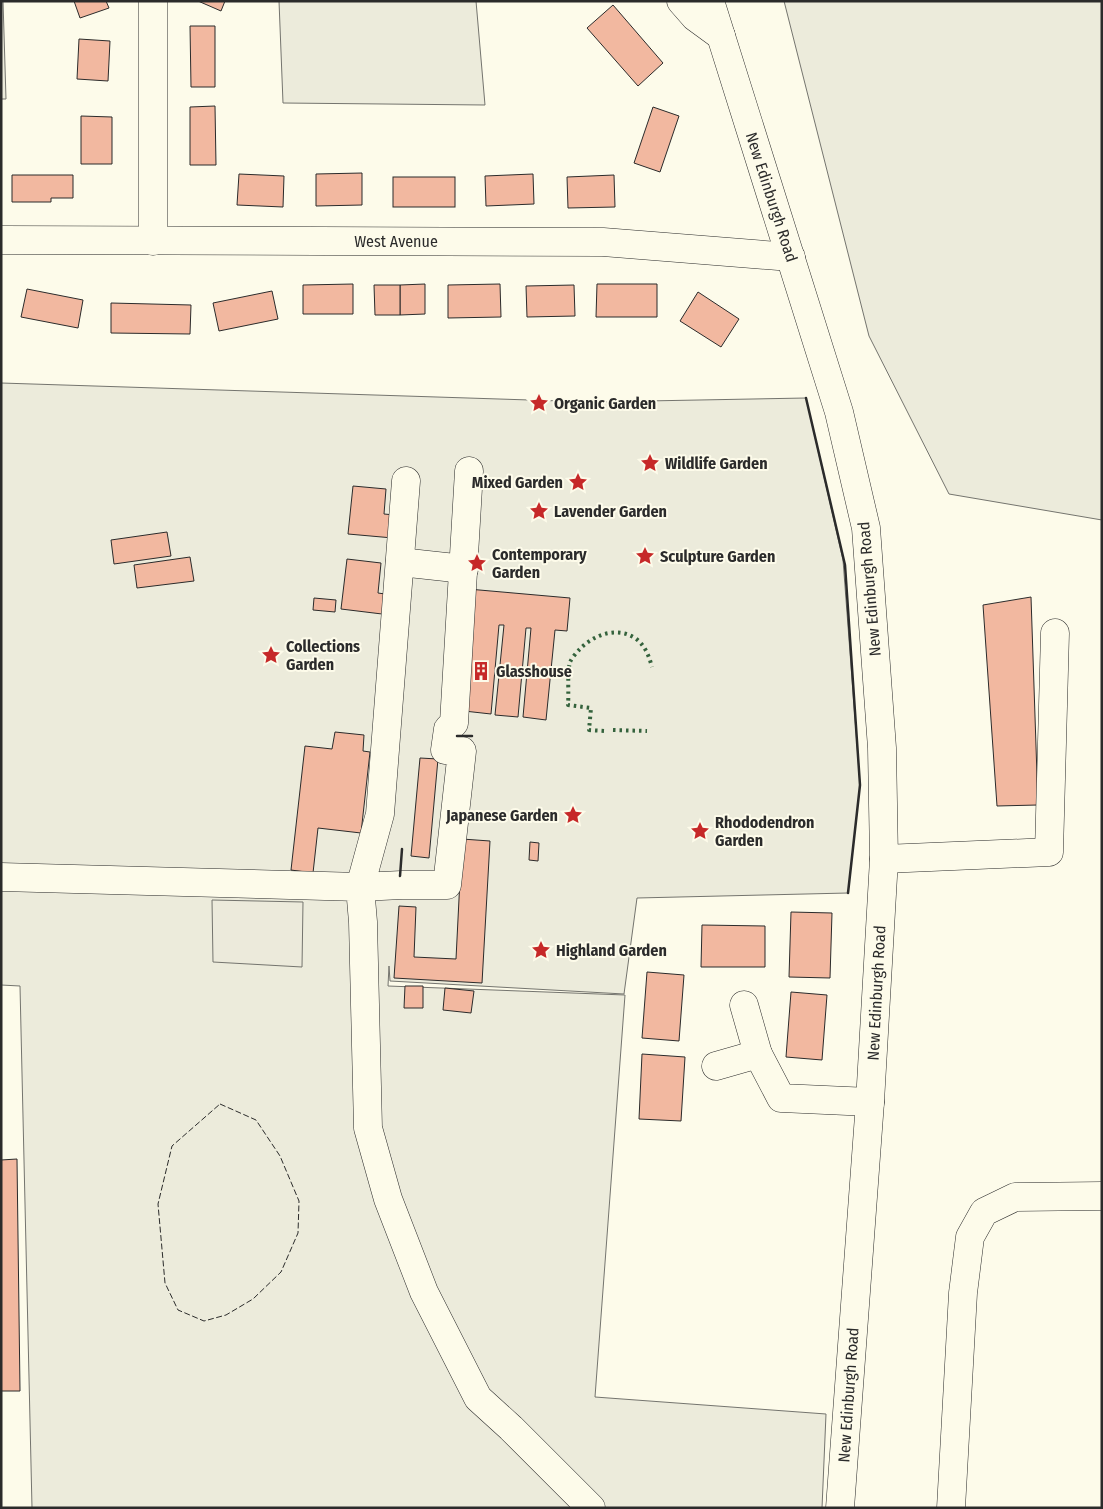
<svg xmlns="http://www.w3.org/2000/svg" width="1103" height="1509" font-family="'Fira Sans Condensed',sans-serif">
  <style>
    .green { fill: #ecebdb; stroke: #74746e }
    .parking { fill: #eceadb; stroke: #74746e }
    .building { fill: #f2b8a0; stroke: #2b2b2b }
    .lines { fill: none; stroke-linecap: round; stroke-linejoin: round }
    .minor-casing { stroke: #2b2b2b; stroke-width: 29 }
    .major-casing { stroke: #2b2b2b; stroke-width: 29 }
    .minor { stroke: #fdfbea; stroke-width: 28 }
    .major { stroke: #fdfbea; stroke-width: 28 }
    .hedge { stroke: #34623c; stroke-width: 4; stroke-dasharray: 2.5 4; stroke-linecap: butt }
    .fence { stroke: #2b2b2b; stroke-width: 1; stroke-dasharray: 6 2.5; stroke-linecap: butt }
    .wall { stroke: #2b2b2b; stroke-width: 2.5 }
    .labels { text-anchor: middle; stroke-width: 4; stroke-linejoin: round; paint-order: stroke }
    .street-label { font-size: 16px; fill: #2b2b2b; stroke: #fdfbea }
    .poi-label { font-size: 16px; font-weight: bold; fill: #2b2b2b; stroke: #fdfbea; text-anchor: start }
  </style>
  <rect width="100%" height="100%" fill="#fdfbea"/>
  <!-- green -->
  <g class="green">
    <path d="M1,1H3L6,99H1Z"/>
    <path d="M279,1H476L485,105L283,103Z"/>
    <path d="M784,1H1102V520L949,494L869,336Z"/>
    <path d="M1,383L592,402L806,398L843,560L860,785L848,893L637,898L624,994L390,981L389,966L388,986L625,995L595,1397L826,1414L822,1508H32L20,986L1,985Z"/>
  </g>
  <!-- parking -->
  <path class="parking" d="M212,900L303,902L302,967L213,962Z"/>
  <!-- building -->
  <g class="building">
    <path d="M74,1H106L109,8L80,18Z"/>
    <path d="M198,1H225L221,11Z"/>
    <path d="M613,5L663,63L638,86L587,28Z"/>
    <path d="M190,26H215V87H191Z"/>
    <path d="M79,39L110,41L108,81L77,79Z"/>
    <path d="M215,106L216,165H190V107Z"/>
    <path d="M653,107L679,116L660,172L634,163Z"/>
    <path d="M81,116L112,117V164H81Z"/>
    <path d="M362,173V205L316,206V174Z"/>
    <path d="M239,174L284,176L283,207L237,205Z"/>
    <path d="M533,174L534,204L486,206L485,176Z"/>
    <path d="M12,175H73V198H51V202H12Z"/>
    <path d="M614,175L615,207L568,208L567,177Z"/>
    <rect x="393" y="177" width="62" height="30"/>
    <path d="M353,284V314H303V285Z"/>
    <path d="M425,284V314L400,315V285Z"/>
    <path d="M500,284L501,317L448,318V285Z"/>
    <path d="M597,284H657V317H596Z"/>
    <path d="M374,285H400V315H375Z"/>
    <path d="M574,285L575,316L527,317L526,286Z"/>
    <path d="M27,289L83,300L78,328L21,317Z"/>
    <path d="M272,291L278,319L219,331L213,303Z"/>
    <path d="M698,292L739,319L721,347L680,321Z"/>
    <path d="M111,303L191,305L190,334L111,333Z"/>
    <path d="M353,486L386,489L384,514L395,515L393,538L348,534Z"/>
    <path d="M167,532L171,556L114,564L111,540Z"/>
    <path d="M190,557L194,581L137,588L134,565Z"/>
    <path d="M347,559L381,563L378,593L385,594L382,614L341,609Z"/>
    <path d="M468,589L570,598L567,631L555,630L546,720L523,717L531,628H526L518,717L495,715L504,625H499L491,714L464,711Z"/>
    <path d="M1031,597L1038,805L997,806L983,605Z"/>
    <path d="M314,598L336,600L335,612L313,610Z"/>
    <path d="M335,732L364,735L363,751L370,752L361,833L318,828L313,873L291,870L305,746L332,749Z"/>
    <path d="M420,758L438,759L429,858L411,856Z"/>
    <path d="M462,839L490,841L482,983L394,978L399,906L416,907L414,957L456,959Z"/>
    <path d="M530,842L539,843L538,861L529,860Z"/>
    <path d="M791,912L832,913L830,978L789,977Z"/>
    <path d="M702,925L765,926V967H701Z"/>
    <path d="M647,972L684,975L679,1041L642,1038Z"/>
    <path d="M405,986H423V1008H404Z"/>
    <path d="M445,988L474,991L471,1013L443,1010Z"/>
    <path d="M791,992L827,995L822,1060L786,1057Z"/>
    <path d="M642,1054L685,1057L681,1121L639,1119Z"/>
    <path d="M17,1159L20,1391H1V1160Z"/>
  </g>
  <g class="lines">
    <!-- minor casing -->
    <g class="minor-casing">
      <g id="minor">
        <path d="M153,1V241"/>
        <path d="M681,1L695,17L721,36"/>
        <path d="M1,240L603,242L791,257"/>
        <path d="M406,481L380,814L360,887L402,885H447L462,751L445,750L448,729L454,723L469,471"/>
        <path d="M400,562L464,569"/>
        <path d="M884,859L1049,852L1055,633"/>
        <path d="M1,877L360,887L363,922L368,1128L388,1199L424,1292L478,1398L511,1428L591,1508"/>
        <path d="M744,1005L758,1054L781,1098L870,1102"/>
        <path d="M716,1066L758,1054"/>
        <path d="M951,1508L963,1293L970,1237L984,1212L1015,1197L1102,1196"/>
      </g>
    </g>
    <!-- major casing -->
    <g class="major-casing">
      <path id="major" d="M710,1L839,412L866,528L882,748L884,859L870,1102L840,1508"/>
    </g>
    <!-- minor -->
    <use href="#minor" class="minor"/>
    <!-- major -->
    <use href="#major" class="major"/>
    <!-- hedge -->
    <g class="hedge">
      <path d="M613,730L647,731"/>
      <path d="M604,731L589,730L591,708L568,705C569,693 567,673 570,662C572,658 576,653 579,650C593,635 616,626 635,638C645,645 649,656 652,667"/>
    </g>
    <!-- fence -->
    <path class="fence" d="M220,1104L256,1120L280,1156L299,1201L298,1233L281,1272L253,1299L226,1315L204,1321L178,1310L165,1283L158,1204L172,1146Z"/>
    <!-- wall -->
    <g class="wall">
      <path d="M806,398L845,565L860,785L848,893"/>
      <path d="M457,736H472"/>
      <path d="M400,876L402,849"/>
    </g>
  </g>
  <!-- icons -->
  <defs>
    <g id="sight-bare" transform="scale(1.5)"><path d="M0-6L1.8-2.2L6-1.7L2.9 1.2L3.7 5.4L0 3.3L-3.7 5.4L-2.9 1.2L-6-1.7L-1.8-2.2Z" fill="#c62828" stroke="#fdfbea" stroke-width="2.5" paint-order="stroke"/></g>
    <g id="building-bare" transform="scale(1.5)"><path d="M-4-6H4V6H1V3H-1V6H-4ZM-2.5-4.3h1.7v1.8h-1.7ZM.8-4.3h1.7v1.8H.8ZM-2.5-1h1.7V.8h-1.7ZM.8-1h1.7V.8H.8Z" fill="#c62828" stroke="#fdfbea" stroke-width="2.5" paint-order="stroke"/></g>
  </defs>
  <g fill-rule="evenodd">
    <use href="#sight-bare" x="539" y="403"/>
    <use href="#sight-bare" x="650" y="463"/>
    <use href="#sight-bare" x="578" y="482"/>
    <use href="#sight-bare" x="539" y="511"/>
    <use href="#sight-bare" x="645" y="556"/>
    <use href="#sight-bare" x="477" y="563"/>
    <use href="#sight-bare" x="271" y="655"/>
    <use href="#building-bare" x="481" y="671"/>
    <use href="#sight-bare" x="573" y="815"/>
    <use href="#sight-bare" x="700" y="831"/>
    <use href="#sight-bare" x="541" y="950"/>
  </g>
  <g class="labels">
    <!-- street labels -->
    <g class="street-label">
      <text transform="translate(772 197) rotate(72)" y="6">New Edinburgh Road</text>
      <text x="396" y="247">West Avenue</text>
      <text transform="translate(869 589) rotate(-95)" y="6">New Edinburgh Road</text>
      <text transform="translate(876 993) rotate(-87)" y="6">New Edinburgh Road</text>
      <text transform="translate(848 1395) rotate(-86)" y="6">New Edinburgh Road</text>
    </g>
    <!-- poi labels -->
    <g class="poi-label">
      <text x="554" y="409">Organic Garden</text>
      <text x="665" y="469">Wildlife Garden</text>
      <text x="563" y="488" text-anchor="end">Mixed Garden</text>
      <text x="554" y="517">Lavender Garden</text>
      <text x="492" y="560">Contemporary<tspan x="492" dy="18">Garden</tspan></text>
      <text x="660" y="562">Sculpture Garden</text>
      <text x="286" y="652">Collections<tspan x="286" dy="18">Garden</tspan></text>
      <text x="496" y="677">Glasshouse</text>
      <text x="558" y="821" text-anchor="end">Japanese Garden</text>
      <text x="715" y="828">Rhododendron<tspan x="715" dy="18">Garden</tspan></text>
      <text x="556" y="956">Highland Garden</text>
    </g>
  </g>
  <!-- border -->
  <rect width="1103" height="1509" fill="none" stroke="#2b2b2b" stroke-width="5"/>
</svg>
